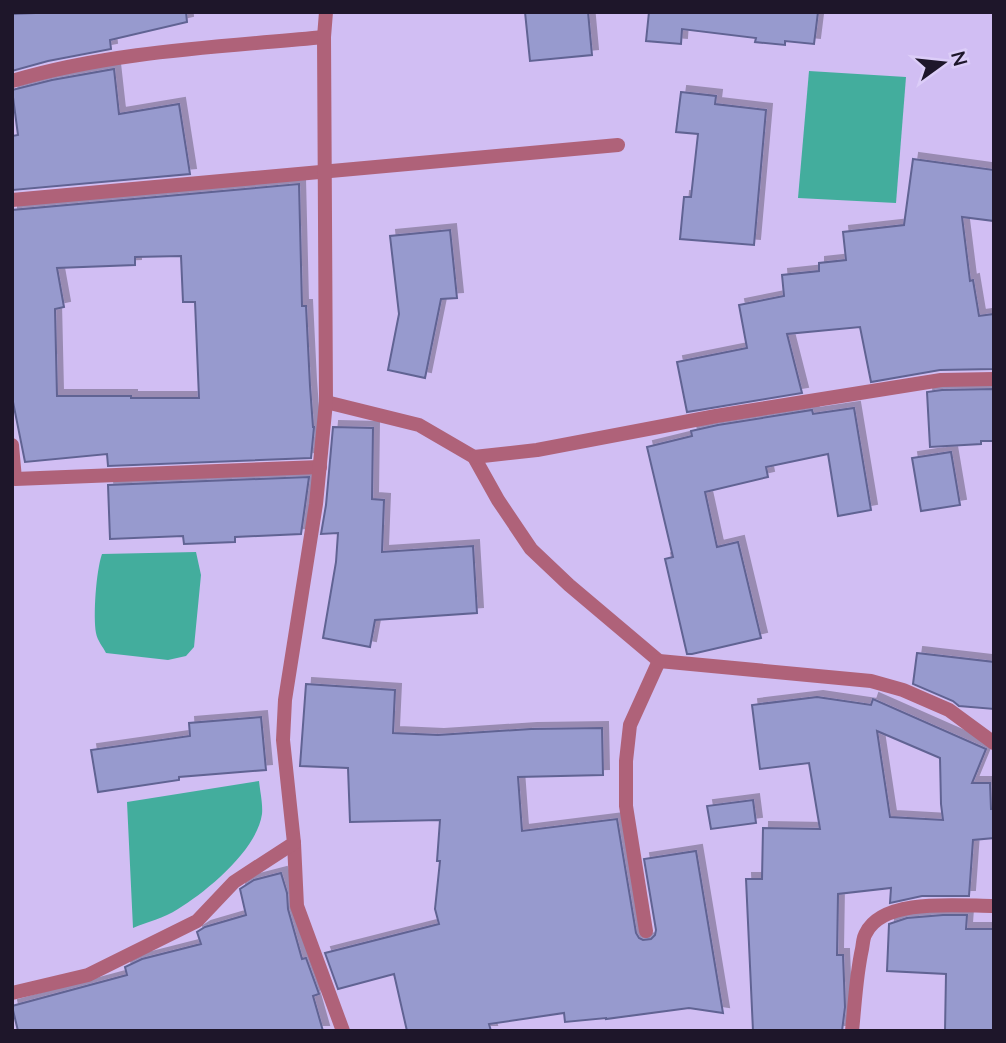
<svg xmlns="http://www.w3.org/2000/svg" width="1006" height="1043" font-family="Lato,sans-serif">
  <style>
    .water { fill: #43ad9d }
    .building { fill: #979ace; stroke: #616393; stroke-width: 2; fill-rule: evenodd; filter: url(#shadow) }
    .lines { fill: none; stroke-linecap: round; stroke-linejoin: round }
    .minor { stroke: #af6279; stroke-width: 14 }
  </style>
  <defs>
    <filter id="shadow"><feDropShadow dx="6" dy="-6" stdDeviation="0" flood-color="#0004"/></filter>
  </defs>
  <rect width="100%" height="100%" fill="#d1bef3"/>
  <!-- water -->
  <g class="water">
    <path d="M809,71L906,77L896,203L798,198Z"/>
    <path d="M196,552L201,575L194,647L186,656L168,660L106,653C103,647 97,640 96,633C93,616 96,571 102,554Z"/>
    <path d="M259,781C260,791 263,804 262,814C257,850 207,891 178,909C164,918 147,922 133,928L127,802Z"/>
  </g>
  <!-- building -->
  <g class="building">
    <path d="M59,12H186L187,22L110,40L111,49L48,61L12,71V14Z"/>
    <path d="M525,12H588L592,55L530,61Z"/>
    <path d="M649,12H818L814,44L785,41V45L755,42L756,38L682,29L681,44L646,41Z"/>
    <path d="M114,69L119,114L179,104L190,174L13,190L12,136L18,135L12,90L52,80Z"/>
    <path d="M681,92L716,96L715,104L766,110L754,245L680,239L684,197H691L698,134L676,132Z"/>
    <path d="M913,159L994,170V221L962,217L970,281L973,280L979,316L994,314V369L940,370L871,382L860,327L787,334L802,393L687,412L677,362L747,348L739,305L784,296L782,275L819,271V263L846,260L843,232L904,225Z"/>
    <path d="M299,184L302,306H306L310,386L313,427H314L311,458L108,466L107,454L25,462L12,397V210ZM181,256L183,302H195L199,398H131V396H57L55,309L64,307L57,268L135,265V257Z"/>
    <path d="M450,230L457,298L441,299L425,378L388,370L399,314L390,236Z"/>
    <path d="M994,389V441H981V444L930,447L927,392L942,390Z"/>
    <path d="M854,408L871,510L838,516L828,454L766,467L768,477L705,492L717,547L738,542L761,638L692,654H687L665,559L673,557L647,447L692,436L691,431L718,425L812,410L813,414Z"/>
    <path d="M333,427L373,428L372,499L384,500L382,552L473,546L477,613L375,620L370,647L323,638L336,562L338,533L321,534L326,505Z"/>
    <path d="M951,452L960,505L921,511L912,458Z"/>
    <path d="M309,477L301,534L235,537V542L184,544L183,536L110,539L108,485Z"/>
    <path d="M917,653L994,662V709L959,706L953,701L913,684Z"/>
    <path d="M306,684L395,690L393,733L438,735L531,729L602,728L603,775L518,777L522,831L617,819L636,933L639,938L643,940L651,939L655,935L656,930L644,859L696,851L723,1013L689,1008L606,1019V1018L565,1022L564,1013L489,1024L491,1031H407L394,974L338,989L325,953L439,924L435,909L440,861H437L440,820L350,822L348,768L300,766Z"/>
    <path d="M817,697L871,705L873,699L986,749L972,783H990L991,809H994V838L973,840L969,896H922L890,903L891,888L838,894L837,955H843L845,1007L842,1031H753L746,879H762L763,828L820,829L809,763L760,769L752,705ZM877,731L940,758L941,804L943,820L890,817Z"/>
    <path d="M261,717L266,770L179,777V780L98,792L91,750L190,736L189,723Z"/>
    <path d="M753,800L756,823L711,829L707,806Z"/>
    <path d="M281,873L287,893L288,909L302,959L306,958L319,994L313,996L323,1031H18L12,1006L127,975L125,967L142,959L201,944L197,932L205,927L246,915L240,889L254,880Z"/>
    <path d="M943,915H967L966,929H994V1031H945L946,974L887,971L889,924L907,918Z"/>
  </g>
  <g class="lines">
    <!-- minor -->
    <g class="minor">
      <path d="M12,81C113,51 220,47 324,37"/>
      <path d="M12,200L618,145"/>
      <path d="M326,402L419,425L474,457L498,500L531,549L569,585L659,661L871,681L903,690L949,710L994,743"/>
      <path d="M12,445L15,479L320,467"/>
      <path d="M474,457L537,450L716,416L941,380L994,379"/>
      <path d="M294,843L297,906L343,1031"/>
      <path d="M646,931L626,806V761L630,725L659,661"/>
      <path d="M12,993L88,975L197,921L234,882L294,843L283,740L285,700L316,504L326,402L324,37L326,12"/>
      <path d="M852,1031C855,1003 856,976 862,949C863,944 863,937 866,933C883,897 960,906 994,906"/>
    </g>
  </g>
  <!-- border -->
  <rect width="1006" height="1043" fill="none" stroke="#1e162a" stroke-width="28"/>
  <!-- north arrow -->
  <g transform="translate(943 63) rotate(75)" stroke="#dccdf8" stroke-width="5" paint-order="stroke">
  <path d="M0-5L12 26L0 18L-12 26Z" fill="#1e162a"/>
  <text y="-10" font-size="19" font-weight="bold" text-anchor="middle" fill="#1e162a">N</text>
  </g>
</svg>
